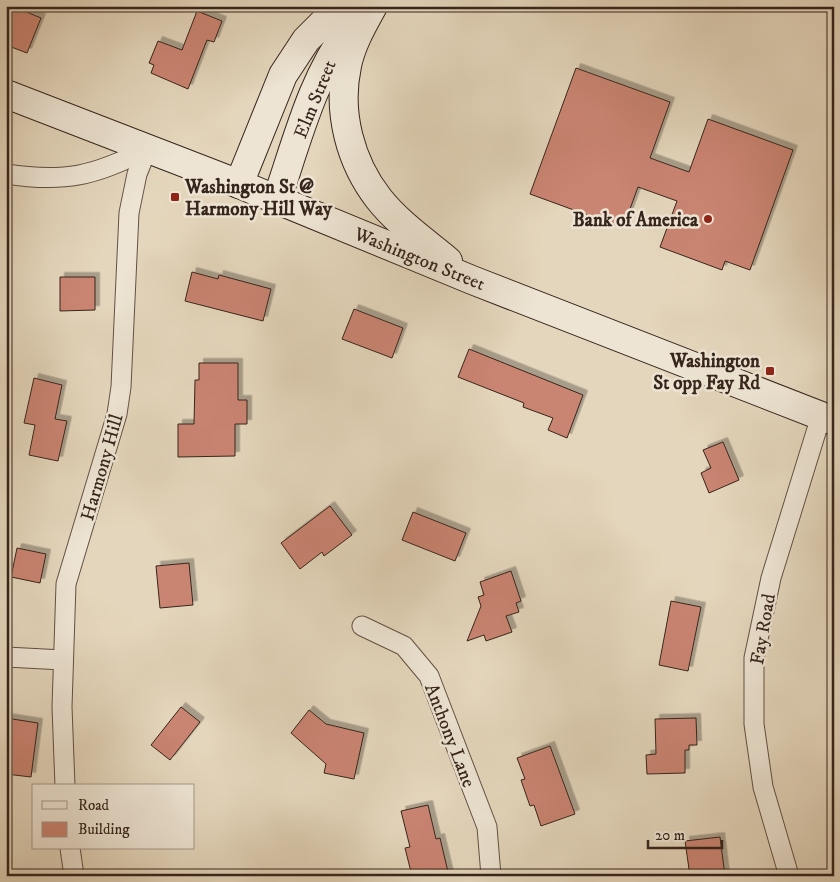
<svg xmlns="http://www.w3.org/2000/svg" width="840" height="882" font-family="'IM FELL DW Pica',serif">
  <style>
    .building { fill: #ca8472; stroke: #36251c; filter: url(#shadow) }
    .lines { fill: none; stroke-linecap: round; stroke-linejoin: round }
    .street-casing { stroke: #625144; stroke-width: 21 }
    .secondary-casing { stroke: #36251c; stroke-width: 30 }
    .street { stroke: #ede4d3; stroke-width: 19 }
    .secondary { stroke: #ede4d3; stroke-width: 28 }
    .poi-dot { fill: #8f2418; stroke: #ede4d3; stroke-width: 2 }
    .labels { text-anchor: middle; stroke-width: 5; stroke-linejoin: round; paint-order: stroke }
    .street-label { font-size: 19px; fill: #36251c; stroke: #ede4d3 }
    .poi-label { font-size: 19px; font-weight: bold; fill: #36251c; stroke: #ede4d3; text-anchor: end }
  </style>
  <defs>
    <filter id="shadow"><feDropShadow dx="4.5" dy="-4.5" stdDeviation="0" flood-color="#0004"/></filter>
  </defs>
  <rect width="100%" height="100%" fill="#e4d6bc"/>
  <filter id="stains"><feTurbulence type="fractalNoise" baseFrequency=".004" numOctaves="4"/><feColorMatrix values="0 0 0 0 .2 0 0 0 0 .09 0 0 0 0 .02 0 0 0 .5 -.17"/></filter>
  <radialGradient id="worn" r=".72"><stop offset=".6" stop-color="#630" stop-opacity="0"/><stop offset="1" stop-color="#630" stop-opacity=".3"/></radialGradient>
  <!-- building -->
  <g class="building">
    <path d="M12,6L41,18L27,53L6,45V22Z"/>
    <path d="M197,11L222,21L214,42L207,40L188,89L151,73L154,65L149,63L158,41L182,50Z"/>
    <path d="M576,68L670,102L650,158L689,172L708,119L793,150L750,270L725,261L722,270L660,247L677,201L638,187L623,228L530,194Z"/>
    <path d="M192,272L218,279L219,275L271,289L263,321L185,301Z"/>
    <path d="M60,277H95V310L60,311Z"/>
    <path d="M354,309L403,328L392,358L342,339Z"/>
    <path d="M469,349L583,395L567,438L548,430L553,418L523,407L524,403L458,377Z"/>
    <path d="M199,363H238V400H247V424H235V456L178,457V424H194L195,380H199Z"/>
    <path d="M34,378L62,385L55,419L67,421L58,461L29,455L35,425L24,423Z"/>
    <path d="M723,442L739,480L709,493L701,473L711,468L703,450Z"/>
    <path d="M330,506L352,535L324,556L322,552L300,569L281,543Z"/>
    <path d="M413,512L466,533L455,561L402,540Z"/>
    <path d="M17,548L46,554L40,583L11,577Z"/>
    <path d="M189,563L193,605L160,608L156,566Z"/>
    <path d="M511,571L521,601L516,603L519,612L506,616L512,632L486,641L484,635L467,641L481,606L478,597L484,595L480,582Z"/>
    <path d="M671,601L701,607L688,671L659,665Z"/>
    <path d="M181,707L200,722L170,760L151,745Z"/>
    <path d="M309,710L326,724L364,733L354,779L324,773L326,764L291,733Z"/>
    <path d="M6,718L38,723L31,777L6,774Z"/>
    <path d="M696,718L697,745H689V750H685V773L647,774L646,755L656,754L655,719Z"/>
    <path d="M550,746L575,814L541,826L534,805L530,806L521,780L525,779L517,758Z"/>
    <path d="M428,805L436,839L440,838L449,876H412L405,848L410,847L401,811Z"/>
    <path d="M720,837L725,876H690L685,841Z"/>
  </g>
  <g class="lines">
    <!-- street casing -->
    <g class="street-casing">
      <g id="street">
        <path d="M6,174C64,183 95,176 147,149"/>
        <path d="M362,626L404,646L429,676L487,827L491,876"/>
        <path d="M6,657L63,660"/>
        <path d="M65,786L62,707L66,584L117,414L121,387L129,213L137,174L147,149"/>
        <path d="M70,848L74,876"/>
        <path d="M789,876L763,787L754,724V658L771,578L821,416"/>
      </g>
    </g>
    <!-- secondary casing -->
    <g class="secondary-casing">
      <g id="secondary">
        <path d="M373,6C363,24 351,45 347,66C337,112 350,162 379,199C398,223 424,241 448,261"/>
        <path d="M6,94L239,184L472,280L834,421"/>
        <path d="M239,184L283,75L306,40L324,22L345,6"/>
        <path d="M277,199C297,141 312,79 349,29"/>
      </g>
    </g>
    <!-- street -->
    <use href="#street" class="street"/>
    <!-- secondary -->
    <use href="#secondary" class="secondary"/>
  </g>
  <!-- markers -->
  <g class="poi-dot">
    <rect x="170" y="192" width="10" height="10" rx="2.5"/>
    <circle cx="708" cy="219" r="5"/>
    <rect x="765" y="366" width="10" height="10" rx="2.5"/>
  </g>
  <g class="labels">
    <!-- street labels -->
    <g class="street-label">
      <text transform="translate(314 99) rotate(-68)" y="7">Elm Street</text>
      <text transform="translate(420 258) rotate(22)" y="7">Washington Street</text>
      <text transform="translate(101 467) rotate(-74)" y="7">Harmony Hill</text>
      <text transform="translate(762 629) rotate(-80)" y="7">Fay Road</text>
      <text transform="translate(451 735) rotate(69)" y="7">Anthony Lane</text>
    </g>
    <!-- poi labels -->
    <g class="poi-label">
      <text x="185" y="193" text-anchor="start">Washington St @<tspan x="185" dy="22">Harmony Hill Way</tspan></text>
      <text x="698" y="226">Bank of America</text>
      <text x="760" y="367">Washington<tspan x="760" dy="22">St opp Fay Rd</tspan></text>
    </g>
  </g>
  <!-- margin -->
  <rect width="840" height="882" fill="none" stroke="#e4d6bc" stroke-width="25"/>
  <rect x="8" y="8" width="825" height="867" fill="none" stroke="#36251c" stroke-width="2.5"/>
  <rect x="12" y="12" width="815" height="857" fill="none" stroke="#36251c"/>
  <!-- legend -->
  <rect x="32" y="784" width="162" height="65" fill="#ede4d3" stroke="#a4988a"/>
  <rect x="42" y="801" width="25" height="8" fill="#ede4d3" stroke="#a4988a"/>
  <text x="78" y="810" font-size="15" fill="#36251c">Road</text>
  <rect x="42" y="822" width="25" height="15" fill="#ca8472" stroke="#a4988a"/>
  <text x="78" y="834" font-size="15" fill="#36251c">Building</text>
  <!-- scale -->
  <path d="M648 840v8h74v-8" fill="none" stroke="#36251c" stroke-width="2.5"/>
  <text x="655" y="840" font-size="15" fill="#36251c" stroke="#ede4d3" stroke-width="4" paint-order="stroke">20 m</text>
  <rect width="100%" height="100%" filter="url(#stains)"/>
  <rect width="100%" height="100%" fill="url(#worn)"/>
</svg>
